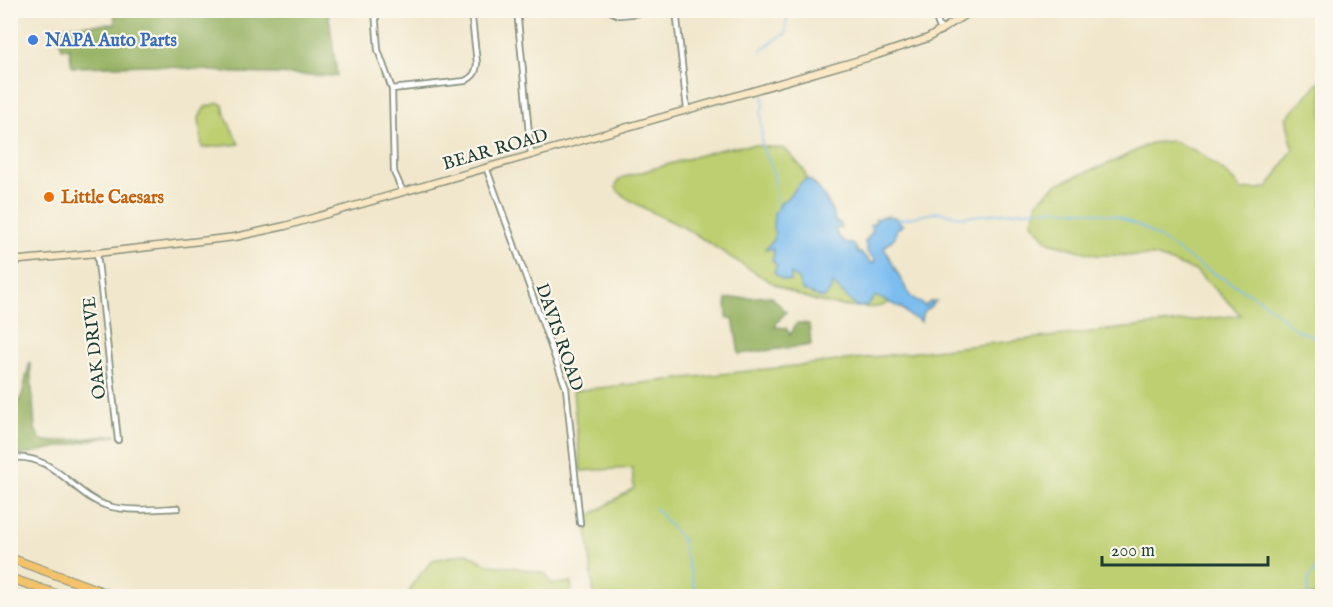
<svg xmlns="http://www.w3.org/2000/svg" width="1333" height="607" font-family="'IM FELL English',serif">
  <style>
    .green { fill: #bdcf71; stroke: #6e8652; stroke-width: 1.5 }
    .forest { fill: #96b263; stroke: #5a784c; stroke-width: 1.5 }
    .water { fill: #7bbdf0; stroke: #4d7d92; stroke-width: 1.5 }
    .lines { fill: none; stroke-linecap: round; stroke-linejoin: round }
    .stream { stroke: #7bbdf0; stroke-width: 1.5 }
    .street-casing { stroke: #889280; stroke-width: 8 }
    .secondary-casing { stroke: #889280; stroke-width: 9 }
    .highway-casing { stroke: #889280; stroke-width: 10 }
    .street { stroke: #fff; stroke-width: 4.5 }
    .secondary { stroke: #fae7c3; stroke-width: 6 }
    .highway { stroke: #f3c26a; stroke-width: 8 }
    .shop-dot { fill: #3f7fe0; stroke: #fbf7ec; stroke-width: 2 }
    .food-dot { fill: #e8710a; stroke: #fbf7ec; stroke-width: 2 }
    .labels { text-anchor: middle; stroke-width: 4.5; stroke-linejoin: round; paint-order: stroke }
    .shop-label { font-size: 18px; font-weight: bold; fill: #366cbe; stroke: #fbf7ec; text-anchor: start }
    .street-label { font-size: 18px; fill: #1f3d34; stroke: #fbf7ec }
    .food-label { font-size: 18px; font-weight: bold; fill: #c56008; stroke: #fbf7ec; text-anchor: start }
  </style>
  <rect width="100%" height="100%" fill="#fbf7ec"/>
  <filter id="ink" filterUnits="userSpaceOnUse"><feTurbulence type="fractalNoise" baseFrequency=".0167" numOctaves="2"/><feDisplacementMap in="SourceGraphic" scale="12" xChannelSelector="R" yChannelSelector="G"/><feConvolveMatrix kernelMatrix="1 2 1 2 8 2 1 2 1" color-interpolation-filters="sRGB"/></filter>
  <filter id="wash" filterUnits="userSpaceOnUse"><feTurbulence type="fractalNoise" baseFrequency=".008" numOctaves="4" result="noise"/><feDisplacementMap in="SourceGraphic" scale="24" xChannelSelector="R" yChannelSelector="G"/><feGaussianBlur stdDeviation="1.35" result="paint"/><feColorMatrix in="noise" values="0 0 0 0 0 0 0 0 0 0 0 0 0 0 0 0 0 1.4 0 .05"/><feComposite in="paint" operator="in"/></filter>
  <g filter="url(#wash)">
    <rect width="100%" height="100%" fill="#f1e7cc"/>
    <!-- green -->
    <g class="green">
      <path d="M1322,79V596H594L586,518L634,488L632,468L581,471L573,391L1241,315L1196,271L1155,256L1096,255L1049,242L1032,223L1037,202L1057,184L1115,161L1151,143L1173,141L1196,151L1225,172L1242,190L1268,188L1293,149L1286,118Z"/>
      <path d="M219,103L223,105L225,115L239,144L202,148L199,118L205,107Z"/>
      <path d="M753,145L785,149L804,170L812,200L829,225L894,299C884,308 873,308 860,307C786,306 743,261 683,227C669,220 622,200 616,188L617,183L621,178L725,148Z"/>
      <path d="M467,553L489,565L512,567L546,574L552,584L571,582L572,596H408L413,583L433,560Z"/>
    </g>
    <!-- forest -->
    <g class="forest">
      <path d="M114,11H328L337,76L235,73L151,65L72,67L69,48L62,49L57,26L115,24Z"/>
      <path d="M771,296L786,312L778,321L775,327L786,328L790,335L797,323L809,324L811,345L739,354L733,318H727L726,299Z"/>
      <path d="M30,362L35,429L41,440L54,442L117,435L11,457V423L22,395Z"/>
    </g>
    <!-- water -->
    <path class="water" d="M807,179C818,183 834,210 835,222L840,223L841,228L835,229L837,235L846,243C854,244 856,245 857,252L862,254L871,263L875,262V259L868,254L865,242L873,231L870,225L876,223L875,220C880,217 891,214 897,219C899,221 900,224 903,225L896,230L895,237L884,248L910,296L925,306L930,302L936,301L922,314L921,322L918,319L911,317L902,308L875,296C871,303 865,309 856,306L832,283L831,290L824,299L802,290L798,279L791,274V281C782,281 779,278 774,272L777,266L772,260L774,254L773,249H765L773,241L775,234L773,228L774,213L779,207L781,202C792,197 795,184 807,179Z"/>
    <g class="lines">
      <!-- stream -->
      <g class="stream">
        <path d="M761,52V49L786,33L787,10"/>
        <path d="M763,96L764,104L761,112L762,148L769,160L774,175L777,209"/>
        <path d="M898,220L939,212L961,217L1047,209L1086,211L1116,216L1144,228L1201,266L1261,300L1298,331L1319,338L1322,344"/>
        <path d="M655,508L681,538L697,596"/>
        <path d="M1308,596V580L1322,560"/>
      </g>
    </g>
  </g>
  <g filter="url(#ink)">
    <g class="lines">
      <!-- street casing -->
      <g class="street-casing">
        <g id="street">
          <path d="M375,10L378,50L392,89L394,172L403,192"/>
          <path d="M517,10L531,154"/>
          <path d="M608,10L619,15L671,10"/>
          <path d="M676,10L687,109"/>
          <path d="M933,10L941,31"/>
          <path d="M392,89L465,81C474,76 476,73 477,63L471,10"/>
          <path d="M486,167L566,388L580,523"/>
          <path d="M97,253L118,440"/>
          <path d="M10,458C55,452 73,496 108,506C130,512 156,509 178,508"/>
        </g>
      </g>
      <!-- secondary casing -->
      <g class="secondary-casing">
        <path id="secondary" d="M10,261L97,253L235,237L285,226L877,55L928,38L973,10"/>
      </g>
      <!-- highway casing -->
      <g class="highway-casing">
        <g id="highway">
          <path d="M10,558L114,596"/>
          <path d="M10,578L62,596"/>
        </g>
      </g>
      <!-- street -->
      <use href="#street" class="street"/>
      <!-- secondary -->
      <use href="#secondary" class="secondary"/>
      <!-- highway -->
      <use href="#highway" class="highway"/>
    </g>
  </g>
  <!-- markers -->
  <circle class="shop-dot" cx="33" cy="40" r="6"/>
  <circle class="food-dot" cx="49" cy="197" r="6"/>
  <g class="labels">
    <!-- shop labels -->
    <g class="shop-label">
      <text x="45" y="46">NAPA Auto Parts</text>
    </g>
    <!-- street labels -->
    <g class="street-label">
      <text transform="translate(495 149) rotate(-16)" y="6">BEAR ROAD</text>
      <text transform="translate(560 337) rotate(71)" y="6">DAVIS ROAD</text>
      <text transform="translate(94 348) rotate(-96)" y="6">OAK DRIVE</text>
    </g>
    <!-- food labels -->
    <g class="food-label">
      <text x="61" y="203">Little Caesars</text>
    </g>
  </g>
  <!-- margin -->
  <rect width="1333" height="607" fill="none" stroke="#fbf7ec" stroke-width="36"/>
  <!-- scale -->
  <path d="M1102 556v9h166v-9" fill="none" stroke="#1f3d34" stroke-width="3"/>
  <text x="1111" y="556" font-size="18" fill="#1f3d34" stroke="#fbf7ec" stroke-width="4.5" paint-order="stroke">200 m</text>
</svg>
